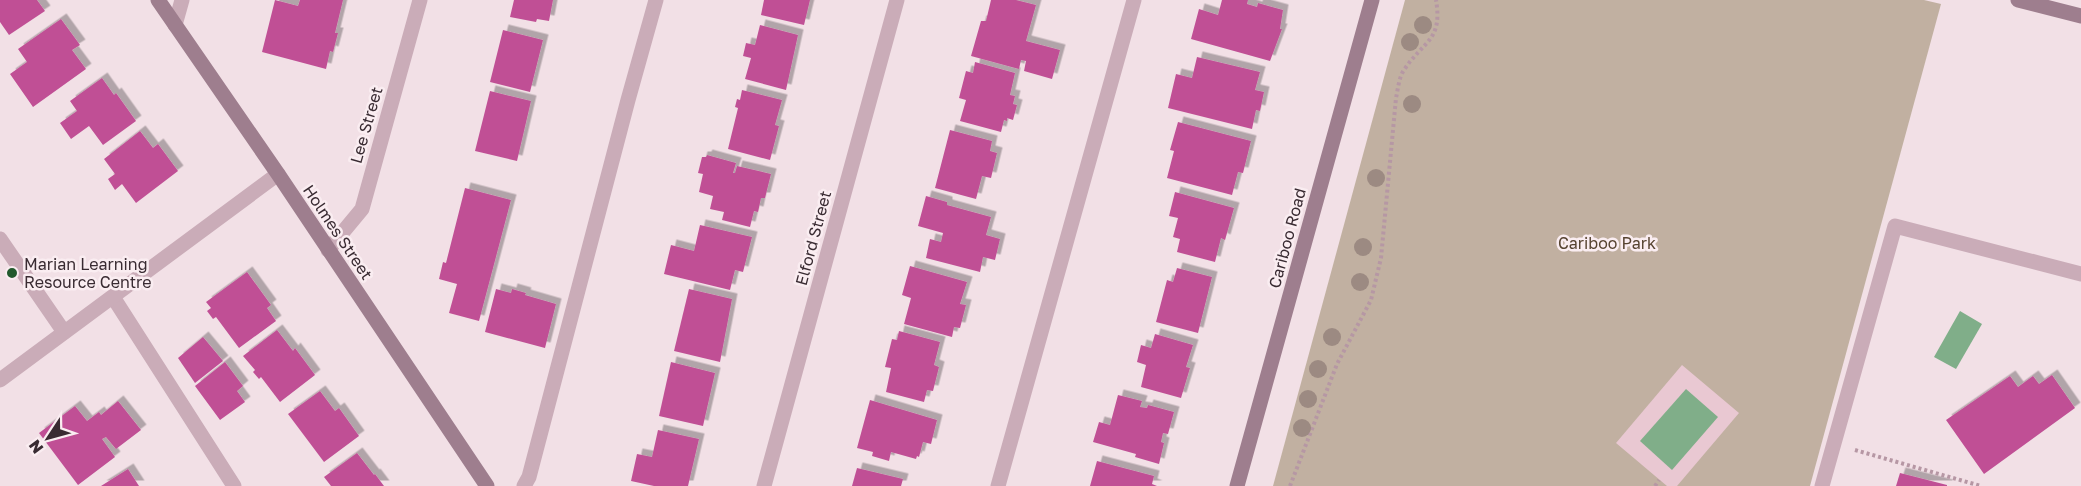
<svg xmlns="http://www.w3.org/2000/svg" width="2081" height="486" font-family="'Golos Text',sans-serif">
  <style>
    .green { fill: #c1b0a1 }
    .plaza { fill: #e9c8d2 }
    .water { fill: #80ae89 }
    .building { fill: #c05095; filter: url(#shadow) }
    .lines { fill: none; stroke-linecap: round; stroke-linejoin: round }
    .path { stroke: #b697a4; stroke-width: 4; stroke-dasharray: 3 3; stroke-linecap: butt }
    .lane { stroke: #caacb8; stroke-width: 15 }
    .street { stroke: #caacb8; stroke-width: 15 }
    .secondary { stroke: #9e7e8e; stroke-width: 15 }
    .tree { fill: #9c8a82 }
    .poi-dot { fill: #22592d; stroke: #faedf1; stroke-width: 2 }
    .labels { text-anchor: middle; stroke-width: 5; stroke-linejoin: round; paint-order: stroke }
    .street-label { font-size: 16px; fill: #392b32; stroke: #faedf1 }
    .park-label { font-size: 16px; fill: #564330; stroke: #faedf1 }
    .poi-label { font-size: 16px; fill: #392b32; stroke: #faedf1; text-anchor: start }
  </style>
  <defs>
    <filter id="shadow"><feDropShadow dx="5.5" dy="-5.5" stdDeviation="0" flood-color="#0004"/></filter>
  </defs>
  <rect width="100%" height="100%" fill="#f2e0e6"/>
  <polygon class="green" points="1405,0 1924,0 1941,4 1810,486 1273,486"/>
  <polygon class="plaza" points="1682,365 1739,413 1677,486 1667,486 1616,443"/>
  <g class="water">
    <polygon points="1960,311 1982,324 1956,369 1934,357"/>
    <polygon points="1686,389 1718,417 1672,470 1640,441"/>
  </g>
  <g class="building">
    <polygon points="0,0 37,0 45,11 9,35 0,22"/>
    <polygon points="275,0 298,6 300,0 343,0 335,33 338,33 333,52 330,51 326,69 262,52"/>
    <polygon points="514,0 553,0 549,21 537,19 536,22 510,17"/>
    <polygon points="764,0 810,0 804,25 761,15"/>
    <polygon points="991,0 1016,0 1036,5 1026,41 1060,50 1052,79 1024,71 1026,61 1021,60 1019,69 971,56 981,21 986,21"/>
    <polygon points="1222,0 1248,0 1247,4 1257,7 1258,3 1283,10 1280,29 1282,29 1270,61 1191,39 1199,9 1218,15"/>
    <polygon points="61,19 80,45 72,50 86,69 33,107 10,74 27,62 18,49"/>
    <polygon points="760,25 798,35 786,90 745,79 751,58 743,56 746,43 755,45"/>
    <polygon points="503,30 543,40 530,92 490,82"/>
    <polygon points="1197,57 1260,72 1255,90 1264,92 1260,111 1256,110 1252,129 1168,108 1176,74 1192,78"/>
    <polygon points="975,62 1015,73 1010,95 1015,96 1013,104 1017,105 1013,120 1007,118 1007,121 1004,120 1001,132 960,121 966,100 959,98 966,71 973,73"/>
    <polygon points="102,78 114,95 116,93 136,121 103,145 89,126 71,139 60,123 77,111 70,101"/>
    <polygon points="742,90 782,100 775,125 779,126 770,160 728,149 738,108 735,107 737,99 740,100"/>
    <polygon points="490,91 531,101 517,161 475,151"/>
    <polygon points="1178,122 1251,141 1243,173 1238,172 1232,195 1167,178 1174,151 1170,150"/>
    <polygon points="950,130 992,141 990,151 997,153 991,178 982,176 976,199 935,188"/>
    <polygon points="140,131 153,148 158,144 178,171 136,203 122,184 115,190 108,179 115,174 104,159"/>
    <polygon points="707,155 736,163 733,173 735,173 737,166 771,174 765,198 761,198 758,212 754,211 750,227 722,220 724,212 710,209 713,196 699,192 703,174 698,173 702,157 706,157"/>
    <polygon points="465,188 511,200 479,321 449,313 457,284 439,279 443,262 446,263"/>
    <polygon points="1175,192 1234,208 1225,240 1221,238 1215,262 1177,252 1180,239 1173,237 1178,218 1169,216"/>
    <polygon points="926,196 947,202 947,205 991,217 986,235 1000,239 995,260 983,257 980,272 926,258 930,239 941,242 943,233 918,226"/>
    <polygon points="700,225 752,237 743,272 735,270 730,290 664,274 671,245 694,251"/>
    <polygon points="910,266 967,282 960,304 966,305 960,328 954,327 952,337 904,324 911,298 902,295"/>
    <polygon points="1177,268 1212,277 1198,333 1156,322 1167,280 1173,282"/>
    <polygon points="247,272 271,305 267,308 276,321 239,348 216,317 213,319 207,311 211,308 206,302"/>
    <polygon points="496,289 511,293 512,289 526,293 525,295 556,304 545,348 485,332"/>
    <polygon points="689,289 732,299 720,362 674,351"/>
    <polygon points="277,330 293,351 295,348 315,375 280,402 261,377 259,379 253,372 255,370 243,356"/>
    <polygon points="899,331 940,342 934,365 939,367 933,391 927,390 924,402 886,392 891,368 885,367 892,339 897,340"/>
    <polygon points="1155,334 1193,345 1186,367 1190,368 1181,398 1141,387 1146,365 1137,362 1141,345 1151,348"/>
    <polygon points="203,337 223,361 195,383 178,358"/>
    <polygon points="225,362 243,386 237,391 245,402 220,420 195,386"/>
    <polygon points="671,362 715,373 703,426 659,416"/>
    <polygon points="2052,375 2075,408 1984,474 1946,420 2010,376 2018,387 2033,376 2039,384"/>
    <polygon points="320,391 335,411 339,408 359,436 324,462 288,414"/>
    <polygon points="1118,395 1142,401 1140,407 1147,408 1148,405 1174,412 1168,434 1163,433 1161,442 1164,443 1159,464 1135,457 1136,454 1093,442 1099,422 1110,425"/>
    <polygon points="870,400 937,420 931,444 923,442 919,457 917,456 916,459 891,452 889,461 872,456 873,452 857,448"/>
    <polygon points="118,401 141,430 116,449 106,437 102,439 115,457 78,485 39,433 75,406 87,421 99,412 101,415"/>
    <polygon points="658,430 699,439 688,486 654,486 631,481 637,454 652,457"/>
    <polygon points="357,453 374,475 375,474 384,486 331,486 324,477"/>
    <polygon points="1097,461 1154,476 1152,484 1157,486 1090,486"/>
    <polygon points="857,468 903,479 901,486 852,486"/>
    <polygon points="128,469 139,486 101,486"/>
    <polygon points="1900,473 1947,485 1947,486 1896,486"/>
  </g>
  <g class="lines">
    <g class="path">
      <polyline points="1855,450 1981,486"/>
      <path d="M1290,486L1337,364L1371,300L1381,258L1396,98C1398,89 1399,77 1404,70C1423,41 1443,41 1436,0"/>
      <polyline points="1655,486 1659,480"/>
    </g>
    <g class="lane">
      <polyline points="175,25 182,0"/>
      <polyline points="0,239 64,332"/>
      <polyline points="113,297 234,486"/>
      <polyline points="524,486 529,477 628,100 656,0"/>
      <polyline points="998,486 1134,0"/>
      <polyline points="1822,486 1895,226 2081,274"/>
    </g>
    <g class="street">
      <polyline points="328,250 362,209 420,0"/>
      <polyline points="0,380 278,174"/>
      <polyline points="764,486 897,0"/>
    </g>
    <g class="secondary">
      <polyline points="158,0 278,174 487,486"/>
      <polyline points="2018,0 2081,16"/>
      <polyline points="1237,486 1372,0"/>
    </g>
  </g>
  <g class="tree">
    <circle cx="1423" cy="25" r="9"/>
    <circle cx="1410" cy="42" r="9"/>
    <circle cx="1412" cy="104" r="9"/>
    <circle cx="1376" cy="178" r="9"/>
    <circle cx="1363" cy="247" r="9"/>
    <circle cx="1360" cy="282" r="9"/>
    <circle cx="1332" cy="337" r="9"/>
    <circle cx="1318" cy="369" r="9"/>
    <circle cx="1308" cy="399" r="9"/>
    <circle cx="1302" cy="428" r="9"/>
  </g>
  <circle class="poi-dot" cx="12" cy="273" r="6"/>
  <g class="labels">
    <g class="street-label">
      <text transform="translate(366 125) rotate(-74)" y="6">Lee Street</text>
      <text transform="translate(338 232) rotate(56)" y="6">Holmes Street</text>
      <text transform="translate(813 238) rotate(-75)" y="6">Elford Street</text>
      <text transform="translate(1287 238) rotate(-75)" y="6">Cariboo Road</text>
    </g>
    <g class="park-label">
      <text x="1607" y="249">Cariboo Park</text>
    </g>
    <g class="poi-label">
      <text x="24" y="270">Marian Learning<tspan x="24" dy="18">Resource Centre</tspan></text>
    </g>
  </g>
  <g transform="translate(48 438) rotate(234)" stroke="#faedf1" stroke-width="4.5" paint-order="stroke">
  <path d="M0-4.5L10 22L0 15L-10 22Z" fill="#392b32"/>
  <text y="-9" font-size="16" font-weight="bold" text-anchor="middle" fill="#392b32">N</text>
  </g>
</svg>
